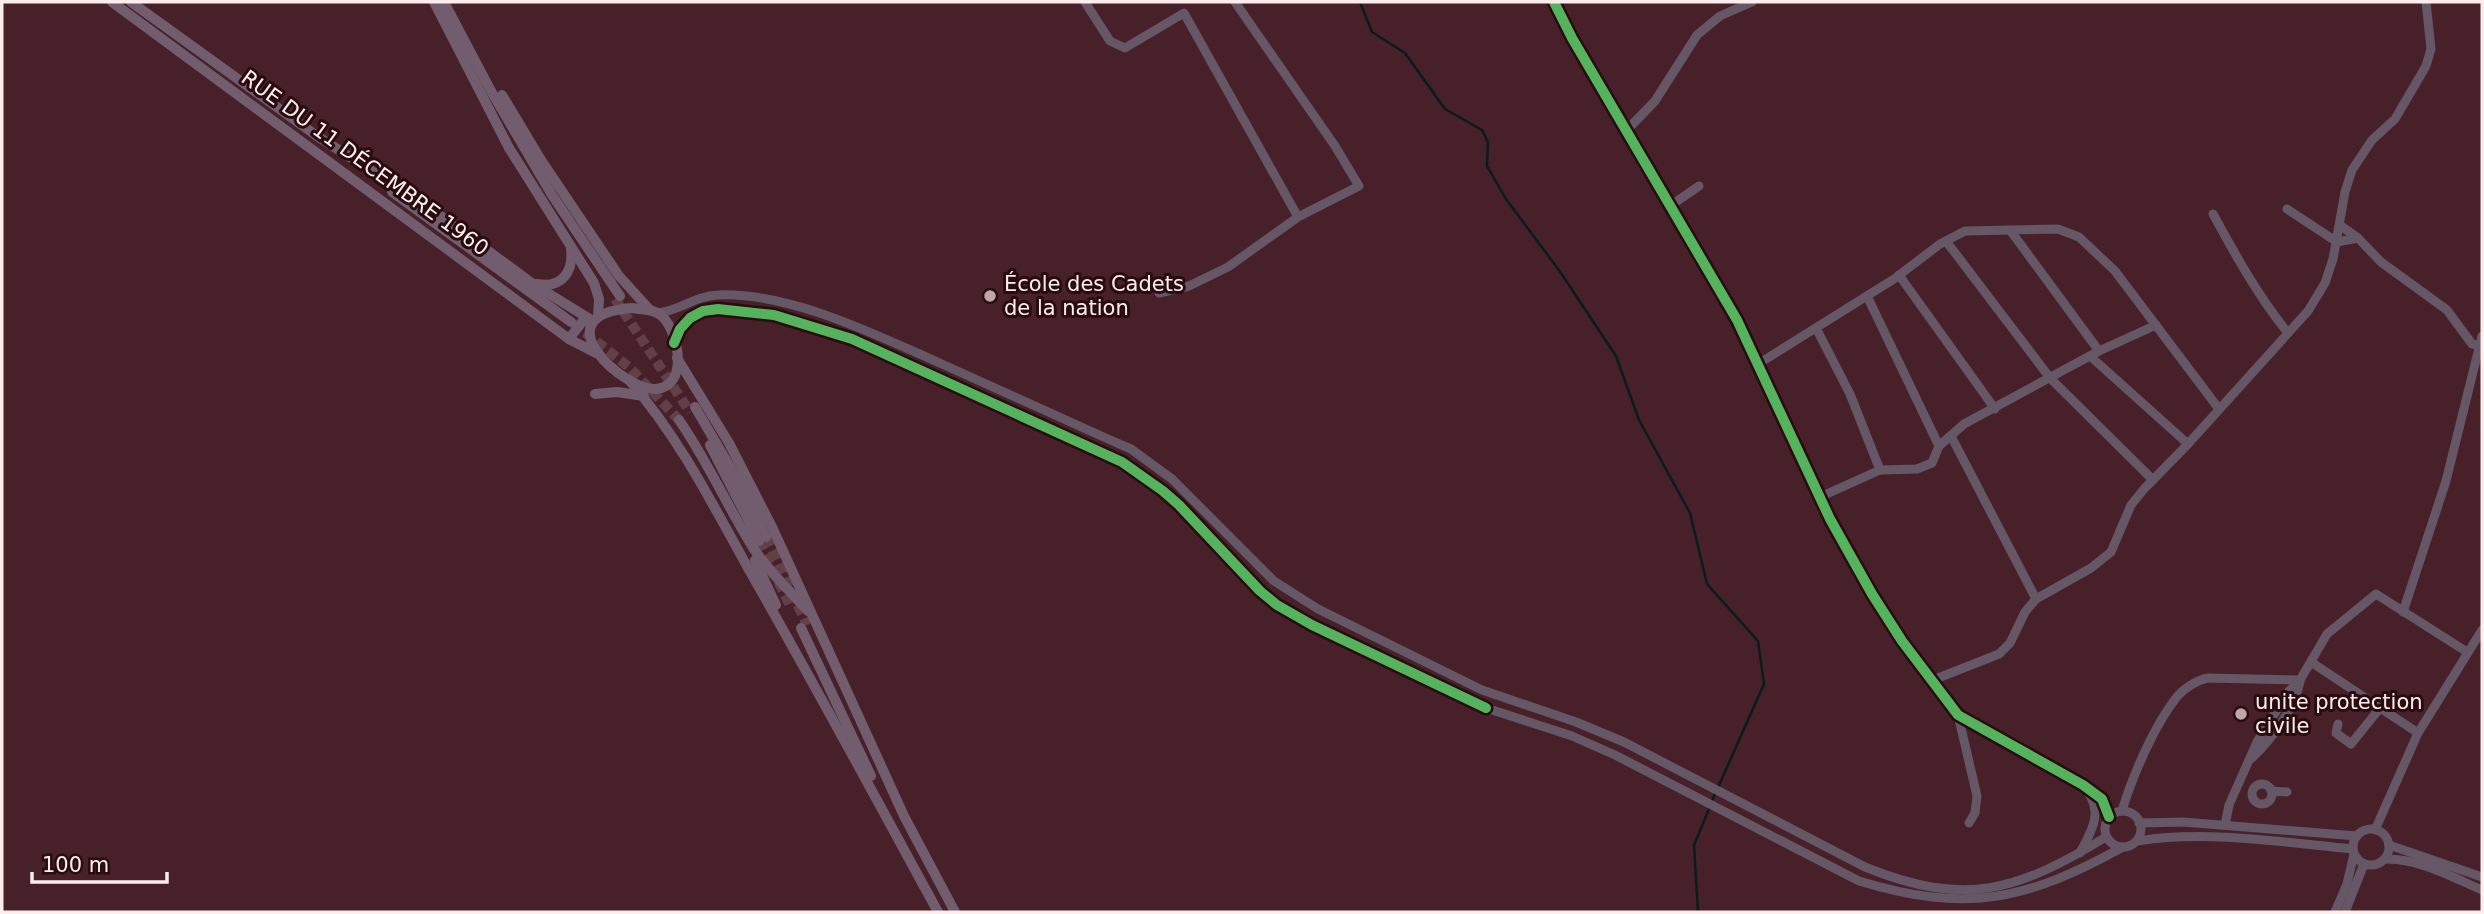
<svg xmlns="http://www.w3.org/2000/svg" width="2484" height="914" font-family="'DejaVu Sans',sans-serif">
  <style>
    .lines { fill: none; stroke-linecap: round; stroke-linejoin: round }
    .stream { stroke: #091c1d; stroke-width: 2.5 }
    .major-tunnel { stroke: #633f47; stroke-width: 10; stroke-dasharray: 10 5; stroke-linecap: butt }
    .minor { stroke: #655765; stroke-width: 9 }
    .major { stroke: #715d6e; stroke-width: 10 }
    .cycleway-casing { stroke: #290c10; stroke-width: 15 }
    .cycleway { stroke: #56b35d; stroke-width: 10 }
    .poi-dot { fill: #bfa5a9; stroke: #290c10; stroke-width: 2.5 }
    .labels { text-anchor: middle; stroke-width: 6; stroke-linejoin: round; paint-order: stroke }
    .street-label { font-size: 21px; fill: #ffedee; stroke: #290c10 }
    .poi-label { font-size: 21px; fill: #ffedee; stroke: #290c10; text-anchor: start }
  </style>
  <rect width="100%" height="100%" fill="#472029"/>
  <g class="lines">
    <g class="stream">
      <polyline points="1360,2 1372,32 1405,53 1445,109 1482,130 1488,142 1487,166 1506,199 1561,273 1616,356 1639,420 1690,513 1707,584 1758,641 1764,684 1712,801"/>
      <polyline points="1698,912 1694,845 1710,807"/>
    </g>
    <g class="major-tunnel">
      <polyline points="615,299 690,412"/>
      <polyline points="573,323 629,367 679,420"/>
      <polyline points="766,537 807,625"/>
      <polyline points="759,541 791,608"/>
    </g>
    <g class="minor">
      <polyline points="1085,2 1110,41 1125,48 1184,13 1298,217"/>
      <polyline points="1554,2 1572,38 1737,320 1830,519 1872,594 1902,641 1958,715 2083,785 2102,799 2109,817"/>
      <polyline points="1626,131 1655,101 1697,35 1720,16 1752,2"/>
      <polyline points="1670,206 1699,186"/>
      <polyline points="2287,209 2337,242 2358,238"/>
      <path d="M2213,214C2236,256 2258,296 2288,333"/>
      <polyline points="2341,226 2358,238 2381,262 2447,310 2472,344 2479,345"/>
      <polyline points="2010,230 2099,351"/>
      <polyline points="1946,241 2050,378 2153,480"/>
      <polyline points="1899,275 1995,409"/>
      <polyline points="1159,293 1189,286 1228,267 1298,217 1359,186 1335,146 1235,2"/>
      <polyline points="1867,296 1939,446"/>
      <path d="M657,313C678,312 694,296 718,295C791,292 876,335 942,364C997,389 1053,414 1108,439L1131,449L1172,479L1274,581L1318,609L1482,690L1576,722L1624,742L1865,867C1966,908 2017,891 2106,837"/>
      <polyline points="1816,328 1850,394 1880,470"/>
      <path d="M674,342C680,326 691,314 708,310C771,297 892,357 950,384C1001,407 1051,430 1102,452L1122,462L1163,491L1260,591L1293,615L1486,708L1572,736L1615,755L1859,881C1967,914 2027,900 2123,847"/>
      <polyline points="2090,356 2188,444"/>
      <polyline points="1758,364 1894,279 1940,244 1965,231 2058,229 2079,237 2115,271 2219,409"/>
      <polyline points="1951,436 2036,599"/>
      <polyline points="1820,497 1880,470 1917,469 1932,463 1939,446 1964,424 2099,351 2156,325"/>
      <polyline points="2403,612 2446,481 2482,336"/>
      <polyline points="2311,662 2418,733"/>
      <polyline points="1933,680 1999,654 2010,643 2025,612 2036,599 2091,568 2111,552 2131,505 2144,489 2188,444 2308,311 2325,283 2333,259 2345,192 2352,170 2372,140 2395,119 2426,66 2431,49 2426,2"/>
      <polyline points="1958,715 1977,796 1975,813 1969,823"/>
      <polyline points="2338,724 2336,733 2351,744 2380,708"/>
      <path d="M2252,758C2272,739 2294,709 2300,682"/>
      <circle cx="2262" cy="794" r="10"/>
      <polyline points="2271,791 2287,792"/>
      <path d="M2122,811C2132,777 2154,726 2176,698C2183,689 2197,680 2208,678L2300,680"/>
      <circle cx="2123" cy="829" r="18"/>
      <polyline points="2139,823 2183,822 2357,836"/>
      <polyline points="2225,825 2229,805 2257,742 2289,691 2300,680 2327,634 2376,594 2467,652"/>
      <circle cx="2371" cy="847" r="18"/>
      <polyline points="2375,830 2418,733 2482,630"/>
      <path d="M2137,841C2208,830 2281,842 2353,849"/>
      <polyline points="2389,845 2482,877"/>
      <path d="M2080,853C2091,831 2103,815 2088,792"/>
      <path d="M2385,859C2418,858 2452,877 2482,890"/>
      <polyline points="2335,912 2347,884 2354,854"/>
      <polyline points="2345,912 2364,864"/>
    </g>
    <g class="major">
      <polyline points="112,2 569,339 596,353"/>
      <polyline points="131,2 317,136 434,211 533,284 593,321"/>
      <polyline points="434,2 509,148 594,283 599,299 598,316"/>
      <polyline points="444,2 491,91 552,195 620,296"/>
      <polyline points="502,95 541,160 619,276 650,310"/>
      <polyline points="392,192 571,322"/>
      <path d="M537,284C562,289 574,271 571,248"/>
      <path d="M632,308C643,310 655,309 663,317C679,334 689,386 656,389C626,392 538,315 632,308Z"/>
      <polyline points="569,339 586,317"/>
      <polyline points="677,358 729,443 773,529 904,816 955,912"/>
      <path d="M629,380C678,436 712,503 748,568C813,681 875,797 938,912"/>
      <polyline points="595,394 617,392 644,396"/>
      <polyline points="695,407 740,484 766,537"/>
      <path d="M679,420C707,460 726,504 752,546C767,570 789,590 808,611"/>
      <polyline points="710,445 759,541"/>
      <polyline points="755,560 776,605"/>
      <polyline points="801,628 871,776"/>
    </g>
    <g class="cycleway-casing">
      <g id="cycleway">
        <polyline points="1554,2 1572,38 1737,320 1830,519 1872,594 1902,641 1958,715 2083,785 2102,799 2109,817"/>
        <polyline points="674,343 680,329 690,318 703,311 718,309 774,315 852,339 1122,462 1163,491 1179,505 1260,591 1277,605 1312,625 1486,708"/>
      </g>
    </g>
    <use href="#cycleway" class="cycleway"/>
  </g>
  <g class="poi-dot">
    <circle cx="990" cy="296" r="7"/>
    <circle cx="2241" cy="714" r="7"/>
  </g>
  <g class="labels">
    <g class="street-label">
      <text transform="translate(365 163) rotate(36)" y="7">RUE DU 11 DÉCEMBRE 1960</text>
    </g>
    <g class="poi-label">
      <text x="1004" y="291">École des Cadets<tspan x="1004" dy="24">de la nation</tspan></text>
      <text x="2255" y="709">unite protection<tspan x="2255" dy="24">civile</tspan></text>
    </g>
  </g>
  <rect width="2484" height="914" fill="none" stroke="#ffedee" stroke-width="7"/>
  <path d="M32 872v10h135v-10" fill="none" stroke="#ffedee" stroke-width="3.5"/>
  <text x="42" y="872" font-size="21" fill="#ffedee" stroke="#290c10" stroke-width="5" paint-order="stroke">100 m</text>
</svg>
